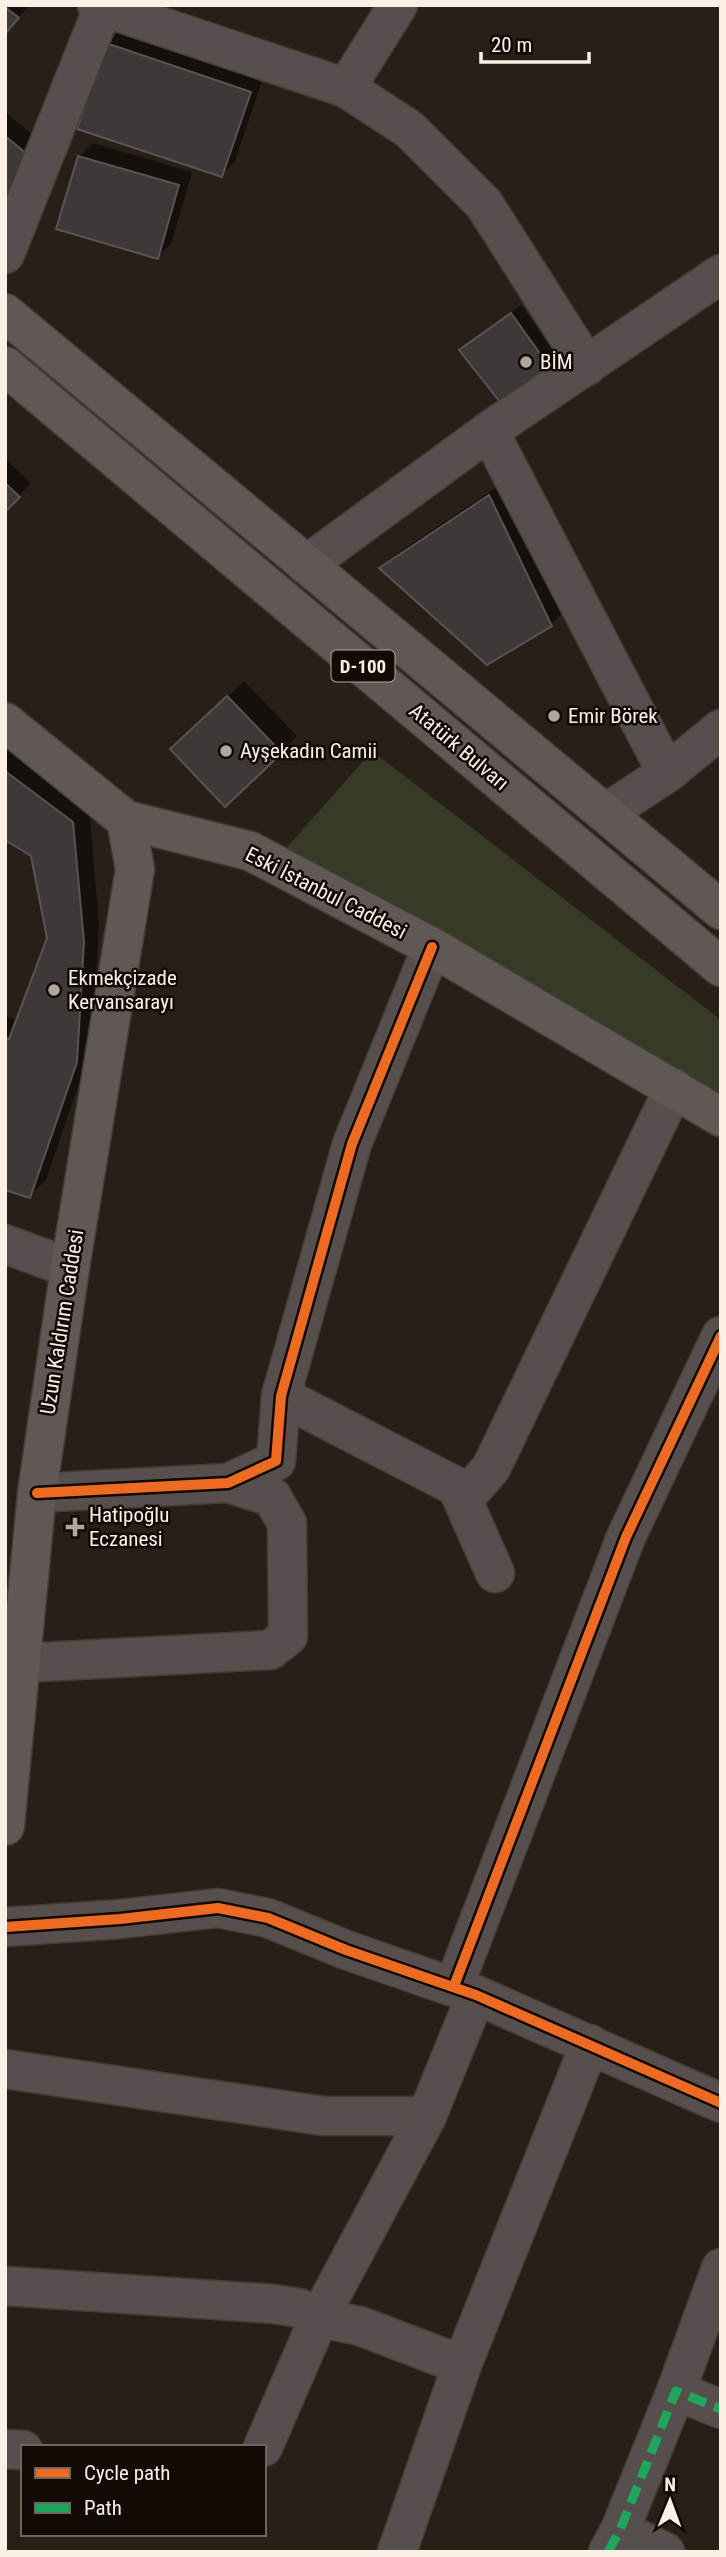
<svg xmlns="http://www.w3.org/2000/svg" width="726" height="2557" font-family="'Roboto Condensed',sans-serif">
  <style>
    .green { fill: #363a27 }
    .shadow { fill: #0007 }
    .building { fill: #3e3839; stroke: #585354; stroke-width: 2 }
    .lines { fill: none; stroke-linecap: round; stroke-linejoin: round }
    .minor-casing { stroke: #443c36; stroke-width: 41 }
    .major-casing { stroke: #443c36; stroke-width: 41 }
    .minor { stroke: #564f4d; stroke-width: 38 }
    .major { stroke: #605854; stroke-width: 38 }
    .quiet { stroke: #20a55d; stroke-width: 9; stroke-dasharray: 18 9; stroke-linecap: butt }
    .cycleway-casing { stroke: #120a05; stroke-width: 15 }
    .cycleway { stroke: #ed6a23; stroke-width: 10 }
    .poi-dot { fill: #b2a69e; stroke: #120a05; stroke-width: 2.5 }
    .labels { text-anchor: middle; stroke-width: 5; stroke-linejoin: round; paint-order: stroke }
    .shield { fill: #120a05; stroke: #b6aaa2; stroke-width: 2 }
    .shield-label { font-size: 19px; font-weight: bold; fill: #fcefe6 }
    .poi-label { font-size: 21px; fill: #fcefe6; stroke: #120a05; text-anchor: start }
    .street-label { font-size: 21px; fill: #fcefe6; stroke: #120a05 }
  </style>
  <rect width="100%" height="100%" fill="#281f17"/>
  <polygon class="green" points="372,751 721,1020 721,1109 282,853"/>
  <g class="shadow">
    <polygon points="5,5 29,5 5,35"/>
    <polygon points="120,31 263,78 235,161 222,175 107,44"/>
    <polygon points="5,112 50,149 5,203"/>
    <polygon points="93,143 192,172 171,244 157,257 58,228 80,156"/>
    <polygon points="521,305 559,359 550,368 461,350"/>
    <polygon points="5,458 31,483 5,510"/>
    <polygon points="503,483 564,611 551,625 382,567 395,555"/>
    <polygon points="244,681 297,736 281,752 189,733"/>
    <polygon points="5,743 89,806 99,925 92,1045 46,1180 29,1196 5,1188 5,1016 18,1021 49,938 33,855 5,838"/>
  </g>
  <g class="building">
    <polygon points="5,7 19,18 5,34"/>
    <polygon points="106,43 251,92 222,177 77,129"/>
    <polygon points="5,136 38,163 5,202"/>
    <polygon points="78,156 179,185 158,259 56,229"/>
    <polygon points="511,313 551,369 500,402 459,350"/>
    <polygon points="5,483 20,497 5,512"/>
    <polygon points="489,495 552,626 487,665 379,568"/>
    <polygon points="227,696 282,753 225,807 170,749"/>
    <polygon points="5,771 73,822 84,942 77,1062 30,1198 5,1190 5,1038 9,1039 47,938 31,856 5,840"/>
  </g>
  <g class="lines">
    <g class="minor-casing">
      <g id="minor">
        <polyline points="97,5 346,88 398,5"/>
        <polyline points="346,88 409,129 484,204 587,366"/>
        <polyline points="5,254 104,5"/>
        <polyline points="489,431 667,773"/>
        <polyline points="306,565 489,431 721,274"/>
        <polyline points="606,813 667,773 721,729"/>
        <polyline points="5,1244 70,1268"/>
        <polyline points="281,1396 457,1487 495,1573"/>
        <polyline points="37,1493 228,1483 276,1461 281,1396 352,1144 432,947"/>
        <polyline points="463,1500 491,1468 674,1088"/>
        <polyline points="21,1663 270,1650 288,1636 287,1523 272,1497 228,1483"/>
        <polyline points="5,1927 120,1919 218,1908 268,1918 346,1950 476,1995 721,2103"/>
        <polyline points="454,1986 626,1537 721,1336"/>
        <polyline points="5,2069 323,2116 427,2116 476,1995"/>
        <polyline points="5,2286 274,2304 299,2308 319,2318 360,2326 462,2365"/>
        <polyline points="676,2391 721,2268"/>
        <polyline points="263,2447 319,2318 427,2116"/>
        <polyline points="5,2449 23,2450"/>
        <polyline points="620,2530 665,2552"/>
        <polyline points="397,2552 462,2365 590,2044"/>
        <polyline points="608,2552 620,2530 676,2391 721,2409"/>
      </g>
    </g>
    <g class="major-casing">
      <g id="major">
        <polyline points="5,313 721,910"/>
        <polyline points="5,366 721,967"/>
        <polyline points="5,722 126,820 250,851 432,947 721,1117"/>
        <polyline points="5,1826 37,1493 70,1268 135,869 126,820"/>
      </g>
    </g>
    <use href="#minor" class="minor"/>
    <use href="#major" class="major"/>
    <polyline class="quiet" points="608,2552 620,2530 676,2391 721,2409"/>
    <g class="cycleway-casing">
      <g id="cycleway">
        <polyline points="37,1493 228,1483 276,1461 281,1396 352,1144 432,947"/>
        <polyline points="5,1927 120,1919 218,1908 268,1918 346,1950 476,1995 721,2103"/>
        <polyline points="454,1986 626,1537 721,1336"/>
      </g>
    </g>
    <use href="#cycleway" class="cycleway"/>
  </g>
  <g class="poi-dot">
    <circle cx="526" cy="362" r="7"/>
    <circle cx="554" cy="716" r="7"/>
    <circle cx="226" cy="751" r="7"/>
    <circle cx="54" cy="990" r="7"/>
    <path d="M71.5 1516.5h7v7h7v7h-7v7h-7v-7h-7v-7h7z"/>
  </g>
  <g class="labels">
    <rect class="shield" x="331.5" y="650.5" width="63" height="31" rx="5"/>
    <g class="shield-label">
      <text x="363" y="673">D-100</text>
    </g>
    <g class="poi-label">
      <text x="540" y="369">BİM</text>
      <text x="568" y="723">Emir Börek</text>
      <text x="240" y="758">Ayşekadın Camii</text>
      <text x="68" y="985">Ekmekçizade<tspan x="68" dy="24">Kervansarayı</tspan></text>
      <text x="89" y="1522">Hatipoğlu<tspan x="89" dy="24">Eczanesi</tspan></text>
    </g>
    <g class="street-label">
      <text transform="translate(459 747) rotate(40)" y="7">Atatürk Bulvarı</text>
      <text transform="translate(326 893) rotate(27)" y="7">Eski İstanbul Caddesi</text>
      <text transform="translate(62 1322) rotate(-81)" y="7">Uzun Kaldırım Caddesi</text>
    </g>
  </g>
  <rect width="726" height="2557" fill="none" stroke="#fcefe6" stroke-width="14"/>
  <rect x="21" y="2445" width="245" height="91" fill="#120a05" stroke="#70665f" stroke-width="2"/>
  <rect x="35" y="2468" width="35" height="10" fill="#ed6a23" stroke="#70665f" stroke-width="2"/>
  <text x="84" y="2480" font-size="21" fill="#fcefe6">Cycle path</text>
  <rect x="35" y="2503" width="35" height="10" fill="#20a55d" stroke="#70665f" stroke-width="2"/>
  <text x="84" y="2515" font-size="21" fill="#fcefe6">Path</text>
  <g transform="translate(670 2501) rotate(1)" stroke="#120a05" stroke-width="5" paint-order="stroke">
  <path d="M0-5L12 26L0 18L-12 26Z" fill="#fcefe6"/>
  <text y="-10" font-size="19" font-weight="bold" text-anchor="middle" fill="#fcefe6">N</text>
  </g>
  <path d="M481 52v10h108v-10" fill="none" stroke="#fcefe6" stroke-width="3.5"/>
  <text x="491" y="52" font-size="21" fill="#fcefe6" stroke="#120a05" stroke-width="5" paint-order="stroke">20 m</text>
</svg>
